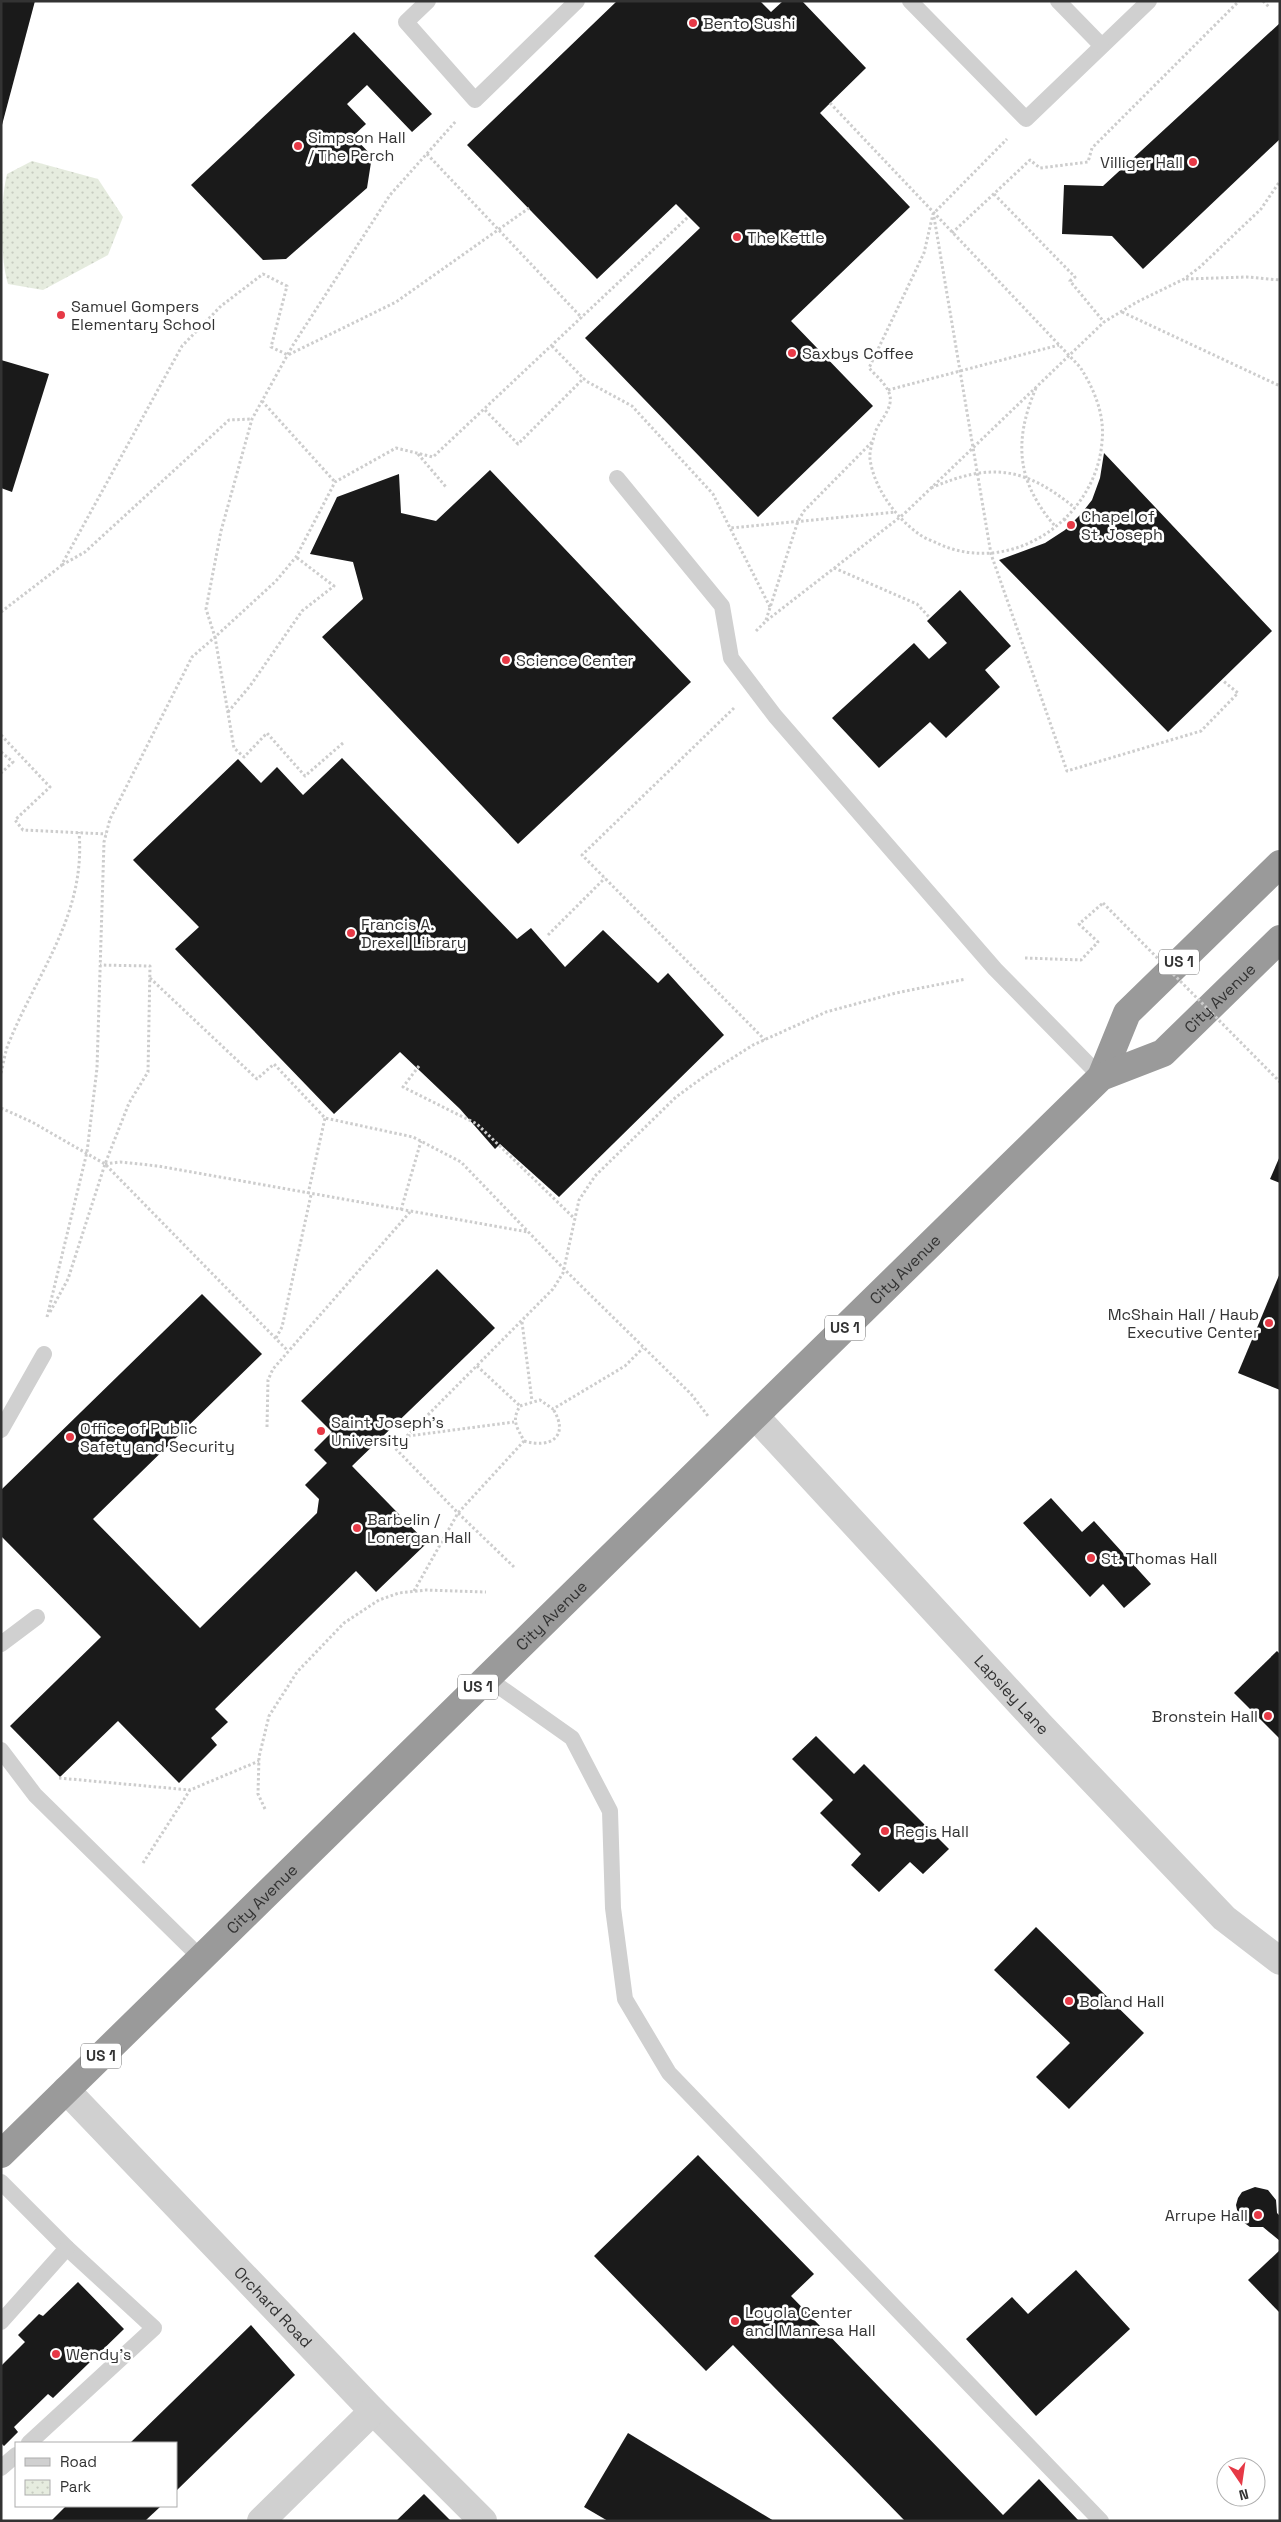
<svg xmlns="http://www.w3.org/2000/svg" width="1281" height="2522" font-family="'Space Grotesk',sans-serif">
  <style>
    .park { fill: url(#park-dots) }
    .building { fill: #1a1a1a }
    .lines { fill: none; stroke-linecap: round; stroke-linejoin: round }
    .path { stroke: #cdcdcd; stroke-width: 3; stroke-dasharray: 2.5 2.5; stroke-linecap: butt }
    .lane { stroke: #d0d0d0; stroke-width: 16 }
    .street { stroke: #d0d0d0; stroke-width: 28 }
    .highway { stroke: #9a9a9a; stroke-width: 28 }
    .path-bridge { stroke: #cdcdcd; stroke-width: 3; stroke-dasharray: 2.5 2.5; stroke-linecap: butt }
    .poi-dot { fill: #e63946; stroke: #fff; stroke-width: 2 }
    .labels { text-anchor: middle; stroke-width: 5; stroke-linejoin: round; paint-order: stroke }
    .shield { fill: #fff; stroke: #707070; stroke-width: 1 }
    .shield-label { font-size: 15px; font-weight: bold; fill: #333 }
    .poi-label { font-size: 16px; fill: #333; stroke: #fff; text-anchor: start }
    .street-label { font-size: 16px; fill: #333; stroke: #fff }
  </style>
  <defs>
    <pattern id="park-dots" width="8" height="8" patternUnits="userSpaceOnUse" patternTransform="scale(1.25)"><rect width="8" height="8" fill="#e6ecdf"/><path d="M2 2h.1M6 6h.1" fill="none" stroke="#c6cbc0" stroke-width="1.8" stroke-linecap="round"/></pattern>
  </defs>
  <rect width="100%" height="100%" fill="#fff"/>
  <path class="park" d="M32,161L98,179L123,217L108,255L43,290L8,284C0,258 0,203 7,174Z"/>
  <g class="building">
    <polygon points="1,1 35,1 2,125 1,125"/>
    <polygon points="617,1 760,1 771,12 783,1 802,1 866,68 820,113 910,207 791,321 873,406 758,517 585,338 700,228 676,204 597,279 467,145"/>
    <polygon points="1280,23 1280,139 1143,269 1112,236 1062,234 1064,185 1103,186"/>
    <polygon points="354,32 432,114 412,132 367,85 347,104 366,124 353,136 372,156 367,188 286,259 263,260 191,185"/>
    <polygon points="1,360 49,374 12,492 1,488"/>
    <polygon points="1104,453 1272,631 1168,732 999,560 1045,543 1065,530 1081,514 1092,500 1100,478"/>
    <polygon points="490,470 691,682 518,844 322,637 363,599 353,562 310,554 337,497 399,474 401,513 436,521"/>
    <polygon points="960,590 1011,646 985,670 1000,687 946,738 930,722 879,768 832,718 914,643 929,659 947,643 927,621"/>
    <polygon points="342,758 517,939 531,928 565,967 603,930 658,983 668,973 724,1035 559,1197 500,1144 495,1149 460,1109 400,1052 334,1114 175,949 199,927 133,860 238,759 261,783 277,767 303,795"/>
    <polygon points="1280,1156 1280,1183 1270,1179"/>
    <polygon points="437,1269 495,1328 352,1466 427,1543 376,1592 356,1571 215,1709 228,1722 211,1738 217,1745 179,1783 118,1721 60,1777 10,1726 101,1637 1,1536 1,1490 202,1294 262,1354 93,1519 200,1628 317,1513 319,1499 305,1485 327,1463 314,1450 332,1432 301,1401"/>
    <polygon points="1280,1273 1280,1390 1238,1373"/>
    <polygon points="1051,1498 1082,1532 1094,1521 1151,1584 1124,1608 1103,1584 1090,1597 1023,1523"/>
    <polygon points="1277,1651 1280,1654 1280,1739 1234,1693"/>
    <polygon points="816,1736 854,1774 864,1764 949,1849 923,1874 910,1862 879,1892 851,1865 861,1854 820,1813 833,1800 792,1759"/>
    <polygon points="1036,1927 1144,2033 1069,2109 1036,2077 1070,2043 994,1970"/>
    <polygon points="698,2155 814,2274 791,2296 1003,2515 1039,2479 1079,2521 905,2521 733,2345 706,2371 594,2256"/>
    <polygon points="1255,2187 1268,2190 1276,2200 1277,2213 1280,2216 1280,2241 1263,2227 1250,2227 1239,2219 1236,2205 1238,2198 1242,2192"/>
    <polygon points="1280,2250 1280,2313 1248,2280"/>
    <polygon points="1076,2270 1130,2329 1036,2416 966,2339 1012,2297 1028,2314"/>
    <polygon points="78,2282 124,2329 53,2398 48,2394 14,2427 18,2432 4,2446 1,2443 1,2366 25,2342 18,2335 39,2314 43,2316"/>
    <polygon points="251,2325 295,2375 176,2491 176,2443 130,2443"/>
    <polygon points="628,2433 774,2521 608,2521 584,2507"/>
    <polygon points="424,2494 451,2521 396,2521"/>
    <polygon points="66,2506 161,2506 145,2521 51,2521"/>
  </g>
  <g class="lines">
    <g class="path">
      <polyline points="1263,1 1270,8"/>
      <path d="M830,103L1080,367C1094,389 1105,414 1102,442C1096,518 1012,577 939,544C933,541 925,539 919,534C896,518 874,488 870,459C869,451 873,441 875,433C878,423 888,414 890,403C893,389 877,377 869,368L924,253L933,214L1007,139"/>
      <polyline points="427,154 582,318"/>
      <polyline points="994,194 1075,277 1070,281 1104,322"/>
      <polyline points="934,217 991,554 1067,771 1201,731 1238,693 1222,680"/>
      <polyline points="952,233 1030,160 1040,168 1088,162 1092,148 1239,1"/>
      <polyline points="1186,279 1247,277 1280,280"/>
      <polyline points="1122,312 1280,386"/>
      <polyline points="552,346 586,381 632,406 713,494 730,528"/>
      <path d="M1036,388C1013,442 1017,482 1055,526"/>
      <polyline points="888,390 1059,345"/>
      <polyline points="262,401 335,482"/>
      <polyline points="485,410 518,444 584,378"/>
      <polyline points="418,454 446,487"/>
      <path d="M931,488C991,462 1025,467 1075,508"/>
      <polyline points="1064,519 1070,525"/>
      <polyline points="62,565 85,552 229,420 252,419"/>
      <polyline points="834,568 917,604 930,618"/>
      <polyline points="770,607 730,528 896,512"/>
      <polyline points="1,612 61,566 182,346 221,306 263,274 287,286 271,347 288,355 396,302 529,208"/>
      <polyline points="766,620 798,521 804,511 873,441"/>
      <polyline points="756,631 766,621 904,514 1104,322 1137,302 1184,279 1200,267 1261,209 1280,181"/>
      <polyline points="734,708 582,855 765,1040"/>
      <polyline points="228,712 250,686 302,611 334,586 296,557"/>
      <polyline points="1,735 50,787 15,820 23,830 106,834"/>
      <polyline points="343,743 305,776 267,733 244,757 234,748 215,637 276,581 296,557 335,482 396,448 433,457 688,217"/>
      <polyline points="1,752 13,762 1,773"/>
      <polyline points="548,935 605,878"/>
      <polyline points="1025,958 1081,960 1098,942 1079,924 1103,903"/>
      <polyline points="150,978 257,1079 274,1064 325,1118 413,1137 461,1162 564,1269 691,1394 708,1416"/>
      <polyline points="419,1066 403,1087 477,1124 574,1218"/>
      <path d="M1,1073C4,1062 5,1050 10,1040C39,970 86,913 79,832"/>
      <polyline points="1,1108 32,1122 105,1164 288,1351"/>
      <polyline points="105,1164 120,1162 158,1166 528,1232"/>
      <polyline points="308,1194 325,1118"/>
      <polyline points="401,1210 421,1141"/>
      <polyline points="50,1312 68,1279 105,1164 129,1103 148,1072 150,966 100,965"/>
      <polyline points="47,1317 87,1152 97,1068 104,842 110,819 192,657 215,637 206,609 221,531 252,419 293,345 390,195 456,121"/>
      <polyline points="522,1322 532,1401"/>
      <polyline points="276,1338 282,1327 311,1195"/>
      <polyline points="477,1366 520,1406"/>
      <polyline points="267,1427 268,1380 273,1369 410,1212"/>
      <polyline points="408,1436 514,1422"/>
      <path d="M524,1441C551,1449 570,1436 553,1409"/>
      <polyline points="514,1567 458,1513 395,1448 553,1289 563,1273 579,1200 595,1176 676,1097 709,1073 753,1045 826,1012 896,993 966,979"/>
      <path d="M414,1591L458,1513L524,1441C517,1427 511,1421 520,1406L540,1400L553,1409L625,1366L643,1348"/>
      <polyline points="59,1778 190,1790"/>
      <polyline points="265,1809 258,1794 259,1757 269,1716 297,1672 344,1623 379,1600 399,1593 426,1590 486,1592"/>
      <polyline points="143,1863 190,1790 259,1761"/>
    </g>
    <g class="lane">
      <polyline points="428,1 406,22 475,100 577,1"/>
      <polyline points="910,1 1026,119 1149,1"/>
      <polyline points="1058,1 1101,45"/>
      <polyline points="617,478 722,606 731,658 775,716 995,969 1101,1077"/>
      <polyline points="1,1430 44,1354"/>
      <polyline points="1,1644 37,1617"/>
      <polyline points="487,1678 572,1738 610,1811 613,1908 625,1999 669,2073 1101,2521"/>
      <polyline points="1,1750 35,1795 201,1958"/>
      <polyline points="1,2182 67,2248 154,2328 29,2443"/>
      <polyline points="1,2322 67,2248"/>
      <polyline points="1,2468 16,2455"/>
    </g>
    <g class="street">
      <path id="s1" d="M755,1416L1041,1726L1224,1918L1280,1961"/>
      <path id="s2" d="M66,2090L373,2411L483,2521"/>
      <polyline points="261,2521 373,2411"/>
    </g>
    <g class="highway">
      <polyline points="1101,1077 1127,1013 1280,864"/>
      <path id="s3" d="M1,2154L1101,1077L1163,1053L1280,939"/>
    </g>
    <polyline class="path-bridge" points="1103,903 1280,1082"/>
  </g>
  <g class="poi-dot">
    <circle cx="693" cy="23" r="5"/>
    <circle cx="298" cy="146" r="5"/>
    <circle cx="1193" cy="162" r="5"/>
    <circle cx="737" cy="237" r="5"/>
    <circle cx="61" cy="315" r="5"/>
    <circle cx="792" cy="353" r="5"/>
    <circle cx="1071" cy="525" r="5"/>
    <circle cx="506" cy="660" r="5"/>
    <circle cx="351" cy="933" r="5"/>
    <circle cx="1269" cy="1323" r="5"/>
    <circle cx="321" cy="1431" r="5"/>
    <circle cx="70" cy="1437" r="5"/>
    <circle cx="357" cy="1528" r="5"/>
    <circle cx="1091" cy="1558" r="5"/>
    <circle cx="1268" cy="1716" r="5"/>
    <circle cx="885" cy="1831" r="5"/>
    <circle cx="1069" cy="2001" r="5"/>
    <circle cx="1258" cy="2215" r="5"/>
    <circle cx="735" cy="2321" r="5"/>
    <circle cx="56" cy="2354" r="5"/>
  </g>
  <g class="labels">
    <g class="shield">
      <rect x="1159" y="949.5" width="40" height="25" rx="4"/>
      <rect x="825" y="1315.5" width="40" height="25" rx="4"/>
      <rect x="458" y="1674.5" width="40" height="25" rx="4"/>
      <rect x="81" y="2043.5" width="40" height="25" rx="4"/>
    </g>
    <g class="shield-label">
      <text x="1179" y="967">US 1</text>
      <text x="845" y="1333">US 1</text>
      <text x="478" y="1692">US 1</text>
      <text x="101" y="2061">US 1</text>
    </g>
    <g class="poi-label">
      <text x="703" y="29">Bento Sushi</text>
      <text x="308" y="143">Simpson Hall<tspan x="308" dy="18">/ The Perch</tspan></text>
      <text x="1183" y="168" text-anchor="end">Villiger Hall</text>
      <text x="747" y="243">The Kettle</text>
      <text x="71" y="312">Samuel Gompers<tspan x="71" dy="18">Elementary School</tspan></text>
      <text x="802" y="359">Saxbys Coffee</text>
      <text x="1081" y="522">Chapel of<tspan x="1081" dy="18">St. Joseph</tspan></text>
      <text x="516" y="666">Science Center</text>
      <text x="361" y="930">Francis A.<tspan x="361" dy="18">Drexel Library</tspan></text>
      <text x="1259" y="1320" text-anchor="end">McShain Hall / Haub<tspan x="1259" dy="18">Executive Center</tspan></text>
      <text x="331" y="1428">Saint Joseph's<tspan x="331" dy="18">University</tspan></text>
      <text x="80" y="1434">Office of Public<tspan x="80" dy="18">Safety and Security</tspan></text>
      <text x="367" y="1525">Barbelin /<tspan x="367" dy="18">Lonergan Hall</tspan></text>
      <text x="1101" y="1564">St. Thomas Hall</text>
      <text x="1258" y="1722" text-anchor="end">Bronstein Hall</text>
      <text x="895" y="1837">Regis Hall</text>
      <text x="1079" y="2007">Boland Hall</text>
      <text x="1248" y="2221" text-anchor="end">Arrupe Hall</text>
      <text x="745" y="2318">Loyola Center<tspan x="745" dy="18">and Manresa Hall</tspan></text>
      <text x="66" y="2360">Wendy's</text>
    </g>
    <g class="street-label">
      <text dy="6" stroke="none"><textPath href="#s3" startOffset="1685">City Avenue</textPath></text>
      <text dy="6" stroke="none"><textPath href="#s3" startOffset="1265">City Avenue</textPath></text>
      <text dy="6" stroke="none"><textPath href="#s3" startOffset="770">City Avenue</textPath></text>
      <text dy="6" stroke="none"><textPath href="#s1" startOffset="379">Lapsley Lane</textPath></text>
      <text dy="6" stroke="none"><textPath href="#s3" startOffset="365">City Avenue</textPath></text>
      <text dy="6" stroke="none"><textPath href="#s2" startOffset="300">Orchard Road</textPath></text>
    </g>
  </g>
  <rect width="1281" height="2522" fill="none" stroke="#333333" stroke-width="5"/>
  <rect x="15" y="2442" width="162" height="65" fill="#ffffff" stroke="#adadad"/>
  <rect x="25" y="2458" width="25" height="8" fill="#d0d0d0" stroke="#adadad"/>
  <text x="60" y="2467" font-size="15" fill="#333333">Road</text>
  <rect x="25" y="2480" width="25" height="15" fill="url(#park-dots)" stroke="#adadad"/>
  <text x="60" y="2492" font-size="15" fill="#333333">Park</text>
  <g transform="translate(1241 2482) rotate(167)"><circle r="24" fill="#ffffff" stroke="#adadad"/>
  <path d="M0-4L9 19L0 12L-9 19Z" fill="#e63946"/>
  <text y="-8" font-size="14" font-weight="bold" text-anchor="middle" fill="#333333">N</text>
  </g>
</svg>
